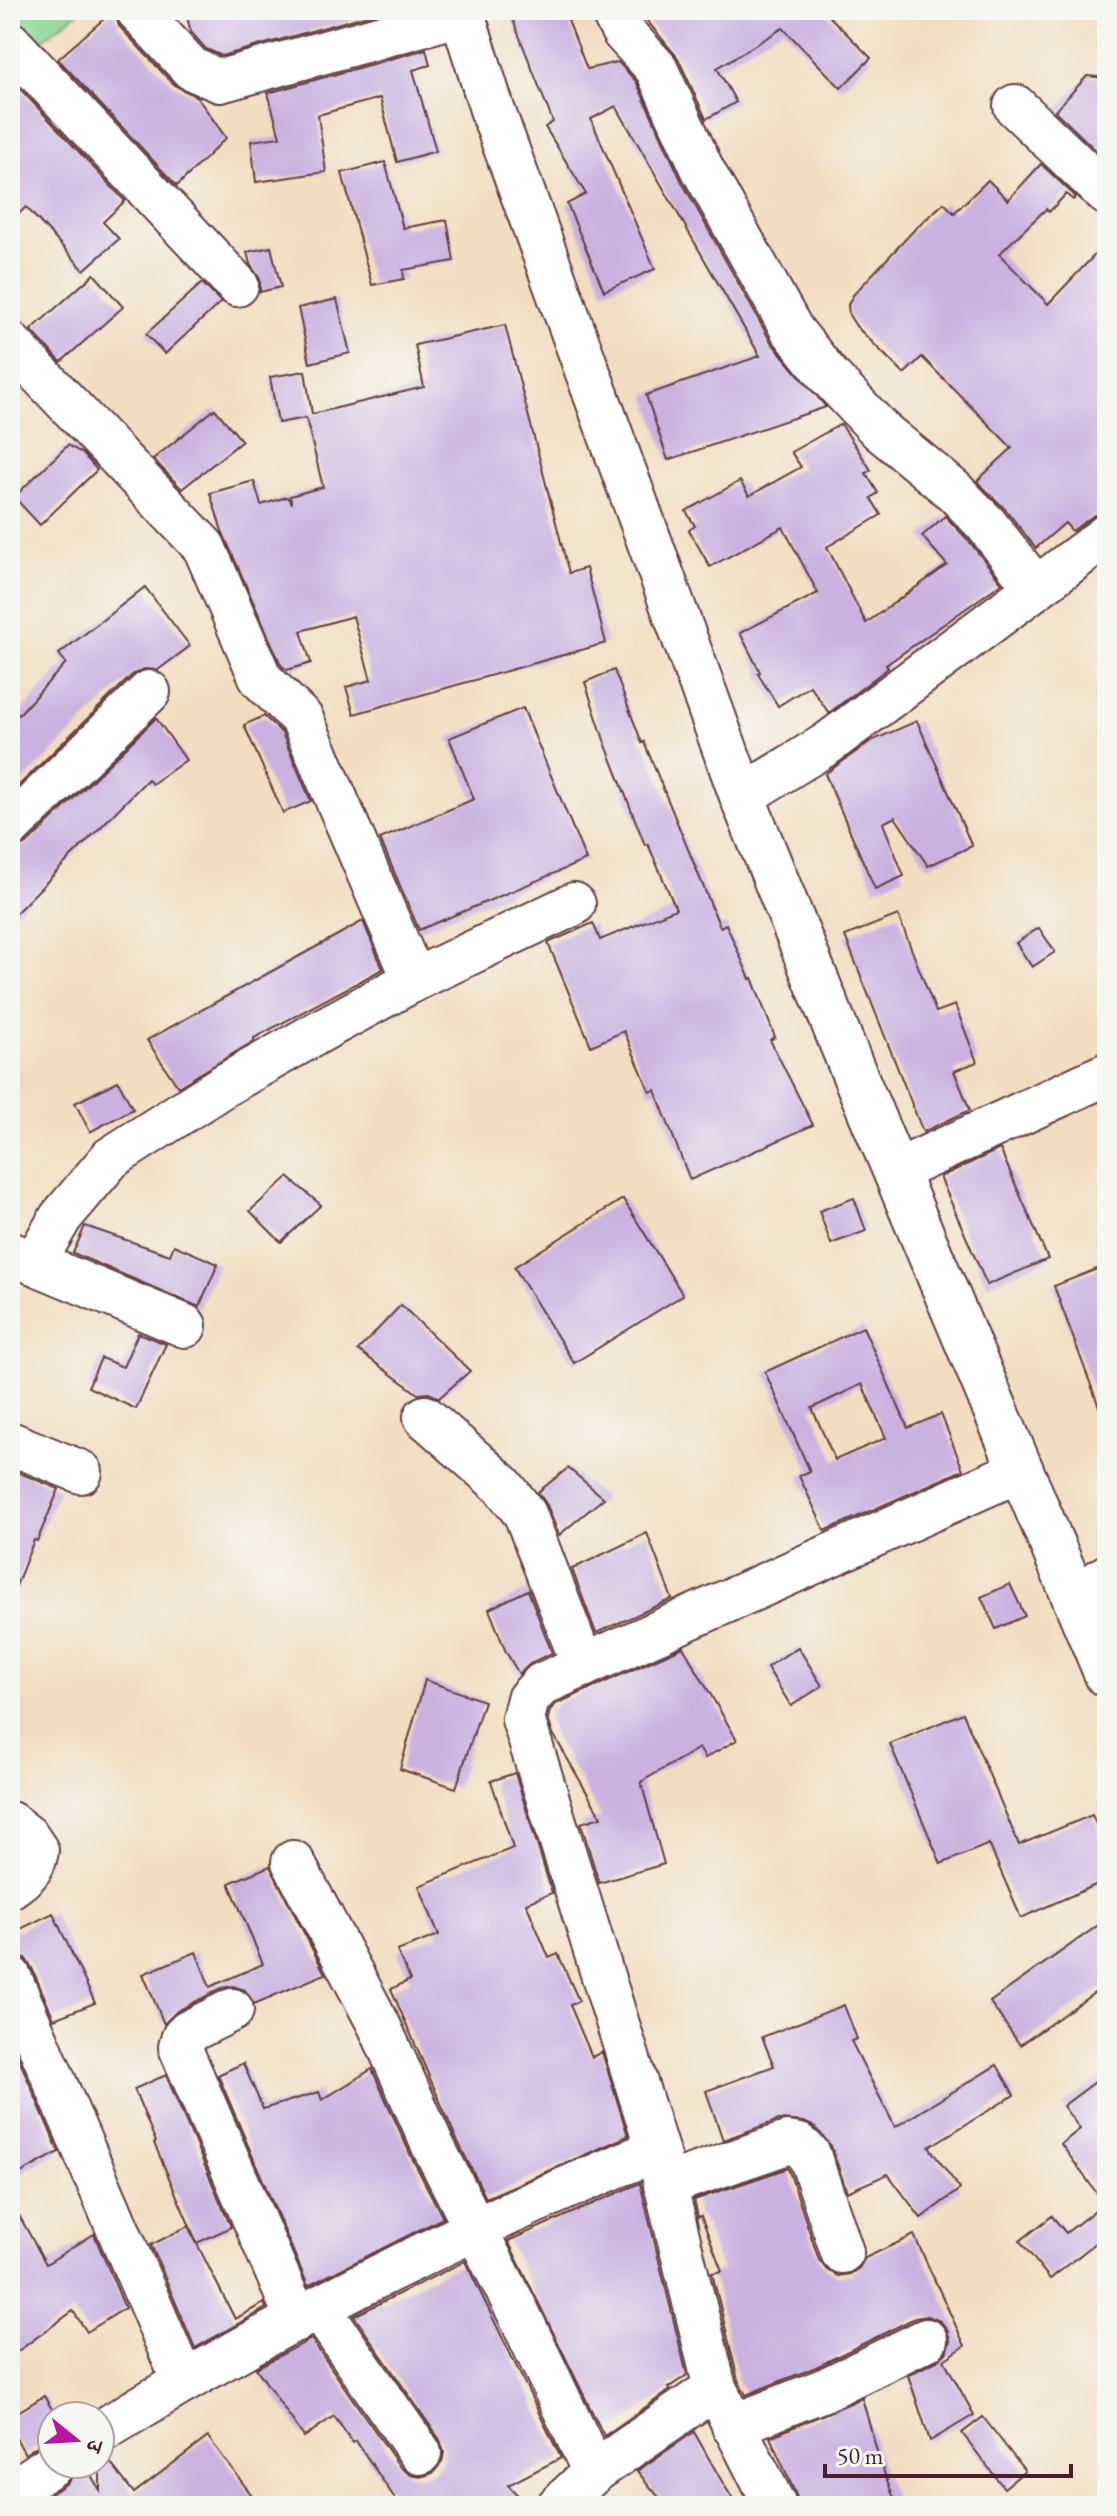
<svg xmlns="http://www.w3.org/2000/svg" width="1117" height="2516" font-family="'EB Garamond','Noto Serif Devanagari',serif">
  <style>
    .green { fill: #88d593; stroke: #697a5f; stroke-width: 2 }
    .building { fill: #cab1e0; fill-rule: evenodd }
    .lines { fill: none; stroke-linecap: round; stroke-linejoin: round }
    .minor-casing { stroke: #633c41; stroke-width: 46 }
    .highway-casing { stroke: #633c41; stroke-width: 48 }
    .minor { stroke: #fff; stroke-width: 42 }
    .highway { stroke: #fff; stroke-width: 44 }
  </style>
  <rect width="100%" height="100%" fill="#f6f6f2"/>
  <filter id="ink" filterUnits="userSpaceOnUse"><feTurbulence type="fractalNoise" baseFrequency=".0125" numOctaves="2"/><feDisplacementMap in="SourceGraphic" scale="16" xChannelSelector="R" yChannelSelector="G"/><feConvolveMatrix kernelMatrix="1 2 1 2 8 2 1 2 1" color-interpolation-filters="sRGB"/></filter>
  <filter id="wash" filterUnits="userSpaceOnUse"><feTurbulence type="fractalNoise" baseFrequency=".006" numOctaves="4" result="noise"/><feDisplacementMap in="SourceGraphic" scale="32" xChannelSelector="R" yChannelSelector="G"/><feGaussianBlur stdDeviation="1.8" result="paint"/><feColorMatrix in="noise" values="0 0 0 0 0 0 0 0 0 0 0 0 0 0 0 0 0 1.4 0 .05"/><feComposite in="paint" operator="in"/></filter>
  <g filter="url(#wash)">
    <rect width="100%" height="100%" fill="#f2ddc0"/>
    <polygon class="green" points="10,10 81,10 29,50 10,28"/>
    <g id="blocks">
      <g class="building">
        <polygon points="114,10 119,26 174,85 197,97 226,138 177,186 58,59"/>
        <polygon points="208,10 386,10 222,56 206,49 191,32 187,17"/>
        <polygon points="509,10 564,10 587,69 618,62 636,81 682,182 771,342 826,407 668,460 646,395 760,356 616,106 591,119 655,269 604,291 567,204 586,194 545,127 553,122"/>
        <polygon points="638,10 823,10 871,58 841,88 783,28 717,68 736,102 706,119 678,58"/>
        <polygon points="426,49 430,65 413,70 436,151 397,162 380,98 318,115 326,172 256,182 251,141 280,137 268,93"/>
        <polygon points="1087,76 1107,78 1107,161 1055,111"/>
        <polygon points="10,78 125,201 103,222 119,239 84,270 26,207 10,222"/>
        <polygon points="385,162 403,228 447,220 454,261 403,270 404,279 372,285 342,173"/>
        <polygon points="1041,164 1076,197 1073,200 1066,194 1049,212 1046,209 999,254 1048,304 1107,242 1107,511 1093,516 1072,531 1065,523 1036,548 1005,509 977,481 1012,448 922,357 904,374 856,326 849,315 848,305 853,295 915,229 944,203 954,213 988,180 1008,200"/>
        <polygon points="271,247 281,287 260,292 260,279 250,264 247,252"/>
        <polygon points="94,274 123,307 61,362 31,330"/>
        <polygon points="202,283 221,302 165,354 146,334"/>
        <polygon points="337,299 350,353 310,363 298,308"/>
        <polygon points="505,325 569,573 586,568 606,643 354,714 346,687 371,680 353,616 301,631 311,663 287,670 281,665 222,531 210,493 254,481 261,505 287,497 291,502 290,496 323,487 306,418 278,423 270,377 305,371 312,414 424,387 415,345"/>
        <polygon points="215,409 242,441 182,489 153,459"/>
        <polygon points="841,424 871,470 866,473 878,493 871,498 881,515 827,547 866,623 947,565 922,536 945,516 968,540 1002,583 886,665 888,668 829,713 810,686 778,706 758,674 760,672 740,633 818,593 783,527 710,567 689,530 695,526 686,511 740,481 749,496 801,467 791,452"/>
        <polygon points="68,445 83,454 97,470 40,525 14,497"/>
        <polygon points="145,587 190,646 158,670 144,669 132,675 10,794 10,724 66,663 59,654"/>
        <polygon points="614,670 642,743 644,742 720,927 726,924 750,979 752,978 775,1037 770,1040 813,1125 690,1180 655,1090 650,1092 624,1031 591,1046 548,943 593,923 600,940 676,909 648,844 645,845 604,740 585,682"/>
        <polygon points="523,708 586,860 419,930 380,839 474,799 449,738"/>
        <polygon points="264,716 282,733 311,801 283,813 244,725"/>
        <polygon points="156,718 186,760 152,784 148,779 10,919 10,850 27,844"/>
        <polygon points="917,721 972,846 928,866 895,817 883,823 904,876 875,889 825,774 871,741"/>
        <polygon points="898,915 936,1012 955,1005 977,1062 954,1071 970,1110 923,1132 845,936"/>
        <polygon points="363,921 383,969 254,1038 254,1041 178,1087 147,1040"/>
        <polygon points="1039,928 1055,952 1032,967 1016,943"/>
        <polygon points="118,1081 133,1109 90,1132 75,1103"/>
        <polygon points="1000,1149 1048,1259 987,1285 940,1177"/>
        <polygon points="288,1177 321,1205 281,1242 250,1211"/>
        <polygon points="854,1198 866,1231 831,1244 819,1211"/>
        <polygon points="623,1199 683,1295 574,1363 514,1267"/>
        <polygon points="85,1226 170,1255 174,1245 218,1264 199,1307 73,1253"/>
        <polygon points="1107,1265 1107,1420 1104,1420 1054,1286"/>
        <polygon points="401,1305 470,1371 439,1398 429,1393 418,1394 358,1350"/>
        <path d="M863,1327L908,1428L941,1414L963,1470L825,1531L799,1476L810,1471L765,1372ZM862,1384L886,1438L835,1460L812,1408Z"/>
        <polygon points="138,1333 166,1344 136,1409 88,1387 101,1358 123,1367"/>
        <polygon points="568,1468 604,1498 559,1535 547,1505 538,1492"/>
        <polygon points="10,1469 59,1489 37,1541 34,1540 12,1596 10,1595"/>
        <polygon points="647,1533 672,1599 596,1633 572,1569"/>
        <polygon points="1010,1584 1025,1616 996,1629 981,1597"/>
        <polygon points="528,1590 552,1653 532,1662 519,1674 506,1652 489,1609"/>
        <polygon points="683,1647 737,1740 705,1758 699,1748 641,1782 664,1864 599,1883 581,1823 601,1817 552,1732 548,1718 550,1711 556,1704"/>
        <polygon points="798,1647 822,1686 791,1706 767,1667"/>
        <polygon points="425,1680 484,1701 456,1788 400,1769"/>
        <polygon points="963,1713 1019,1845 1092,1815 1107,1849 1107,1880 1021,1918 989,1844 941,1864 890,1744"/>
        <polygon points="515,1773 552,1893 526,1903 549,1958 558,1954 579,2001 570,2005 592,2057 602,2052 628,2136 486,2198 456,2138 391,1989 410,1980 397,1951 439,1935 419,1886 513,1848 491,1781"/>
        <polygon points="270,1866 325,1974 254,2004 245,1990 233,1986 222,1988 177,2011 164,2024 143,1974 196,1952 210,1987 263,1964 229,1883"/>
        <polygon points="53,1913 95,2003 54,2019 32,1968 25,1958 15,1954 10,1943 10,1934"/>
        <polygon points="1107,1919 1107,1984 1020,2045 990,2002"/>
        <polygon points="844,2005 857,2039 851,2041 895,2127 997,2065 1014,2095 929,2147 960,2189 921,2218 888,2174 847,2192 831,2146 815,2127 804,2122 779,2120 723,2140 706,2091 774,2066 762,2037"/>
        <polygon points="10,2038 59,2152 10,2179"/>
        <polygon points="243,2063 263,2109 319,2092 322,2100 372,2069 412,2158 443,2218 308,2286 218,2075"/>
        <polygon points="1107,2073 1107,2234 1050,2279 1020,2241 1052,2216 1066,2233 1104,2203 1061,2144 1080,2129 1063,2106"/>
        <polygon points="166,2075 231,2227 197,2243 154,2143 156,2142 134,2089"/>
        <polygon points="788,2168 819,2260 827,2270 838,2276 850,2274 859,2268 865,2258 914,2235 965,2346 944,2360 974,2415 930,2441 908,2375 937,2361 946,2353 950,2341 947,2329 940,2321 928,2316 915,2318 816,2367 746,2395 738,2380 712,2273 722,2271 701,2216 698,2217 694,2200"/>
        <polygon points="640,2183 687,2375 668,2388 670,2390 604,2436 508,2241"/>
        <polygon points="10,2199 46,2264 94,2234 125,2308 87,2332 73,2311 10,2357"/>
        <polygon points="188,2226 235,2319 264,2303 266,2308 195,2348 151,2245"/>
        <polygon points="465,2261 561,2458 508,2485 528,2506 400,2506 356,2441 353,2443 334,2416 304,2437 256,2368 311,2339 400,2467 411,2475 421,2477 433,2473 442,2462 444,2452 440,2440 354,2316"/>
        <polygon points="44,2396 56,2416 52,2416 52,2440 40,2444 25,2454 10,2427 10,2417"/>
        <polygon points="862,2398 880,2462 897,2506 799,2506 796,2495 770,2437"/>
        <polygon points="983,2417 1025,2471 1004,2488 962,2433"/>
        <polygon points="694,2432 720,2478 737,2506 666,2506 637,2471"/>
        <polygon points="208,2437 260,2506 34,2506 67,2483 74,2475 77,2464 84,2464 100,2490 100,2456 104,2455 134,2493"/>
      </g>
    </g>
  </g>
  <g filter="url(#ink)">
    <use href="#blocks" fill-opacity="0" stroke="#633c41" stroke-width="2"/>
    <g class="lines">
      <g class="minor-casing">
        <g id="minor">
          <polyline points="137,10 192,69 220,81 462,14"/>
          <polyline points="611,10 623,32 656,68 703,170 792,330 828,375 880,430 954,491 986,524 1036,588"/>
          <polyline points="10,43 237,285"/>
          <polyline points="1015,106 1107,194"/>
          <polyline points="10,343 204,547 261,679 302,719 414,980"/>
          <polyline points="742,796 827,744 1107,535"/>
          <polyline points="10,827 149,692"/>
          <polyline points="896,1171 1107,1074"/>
          <polyline points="10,1253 185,1326"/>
          <polyline points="34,1263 61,1217 111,1158 223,1086 324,1029 414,980 574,904"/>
          <polyline points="425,1417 502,1485 525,1514 583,1666"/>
          <polyline points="10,1443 81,1472"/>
          <polyline points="1073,1597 1107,1576"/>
          <path d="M10,1823L27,1836L37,1851C34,1869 25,1877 10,1887"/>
          <polyline points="293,1862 379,2025 434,2148 518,2312 594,2472"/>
          <polyline points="10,1977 183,2381"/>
          <polyline points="232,2010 188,2032 183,2037 180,2047 297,2320"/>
          <polyline points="665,2185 787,2143 799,2145 809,2154 842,2252"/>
          <polyline points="319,2308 420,2453"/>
          <polyline points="733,2426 826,2389 926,2340"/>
          <path d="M100,2432C277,2323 464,2228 657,2150"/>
          <polyline points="10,2493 53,2464"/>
          <polyline points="558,2506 594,2472 715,2388"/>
          <polyline points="775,2506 715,2388 657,2150 523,1719 528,1699 542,1684 1021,1470"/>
        </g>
      </g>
      <g class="highway-casing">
        <polyline id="highway" points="461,10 492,109 742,796 851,1066 1107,1675"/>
      </g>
      <use href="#minor" class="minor"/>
      <use href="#highway" class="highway"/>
    </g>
  </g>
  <rect width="1117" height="2516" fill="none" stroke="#f6f6f2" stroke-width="40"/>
  <g transform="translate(76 2440) rotate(108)"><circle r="38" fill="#f6f6f2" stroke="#b1a0a2" stroke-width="2"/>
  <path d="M0-6L14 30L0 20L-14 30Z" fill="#b5179e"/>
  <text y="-12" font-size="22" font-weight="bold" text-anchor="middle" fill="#4a1f2b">उ</text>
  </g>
  <path d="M825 2464v12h246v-12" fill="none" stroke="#4a1f2b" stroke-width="4"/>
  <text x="837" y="2464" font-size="24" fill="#4a1f2b" stroke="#f6f6f2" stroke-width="6" paint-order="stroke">50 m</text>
</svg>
